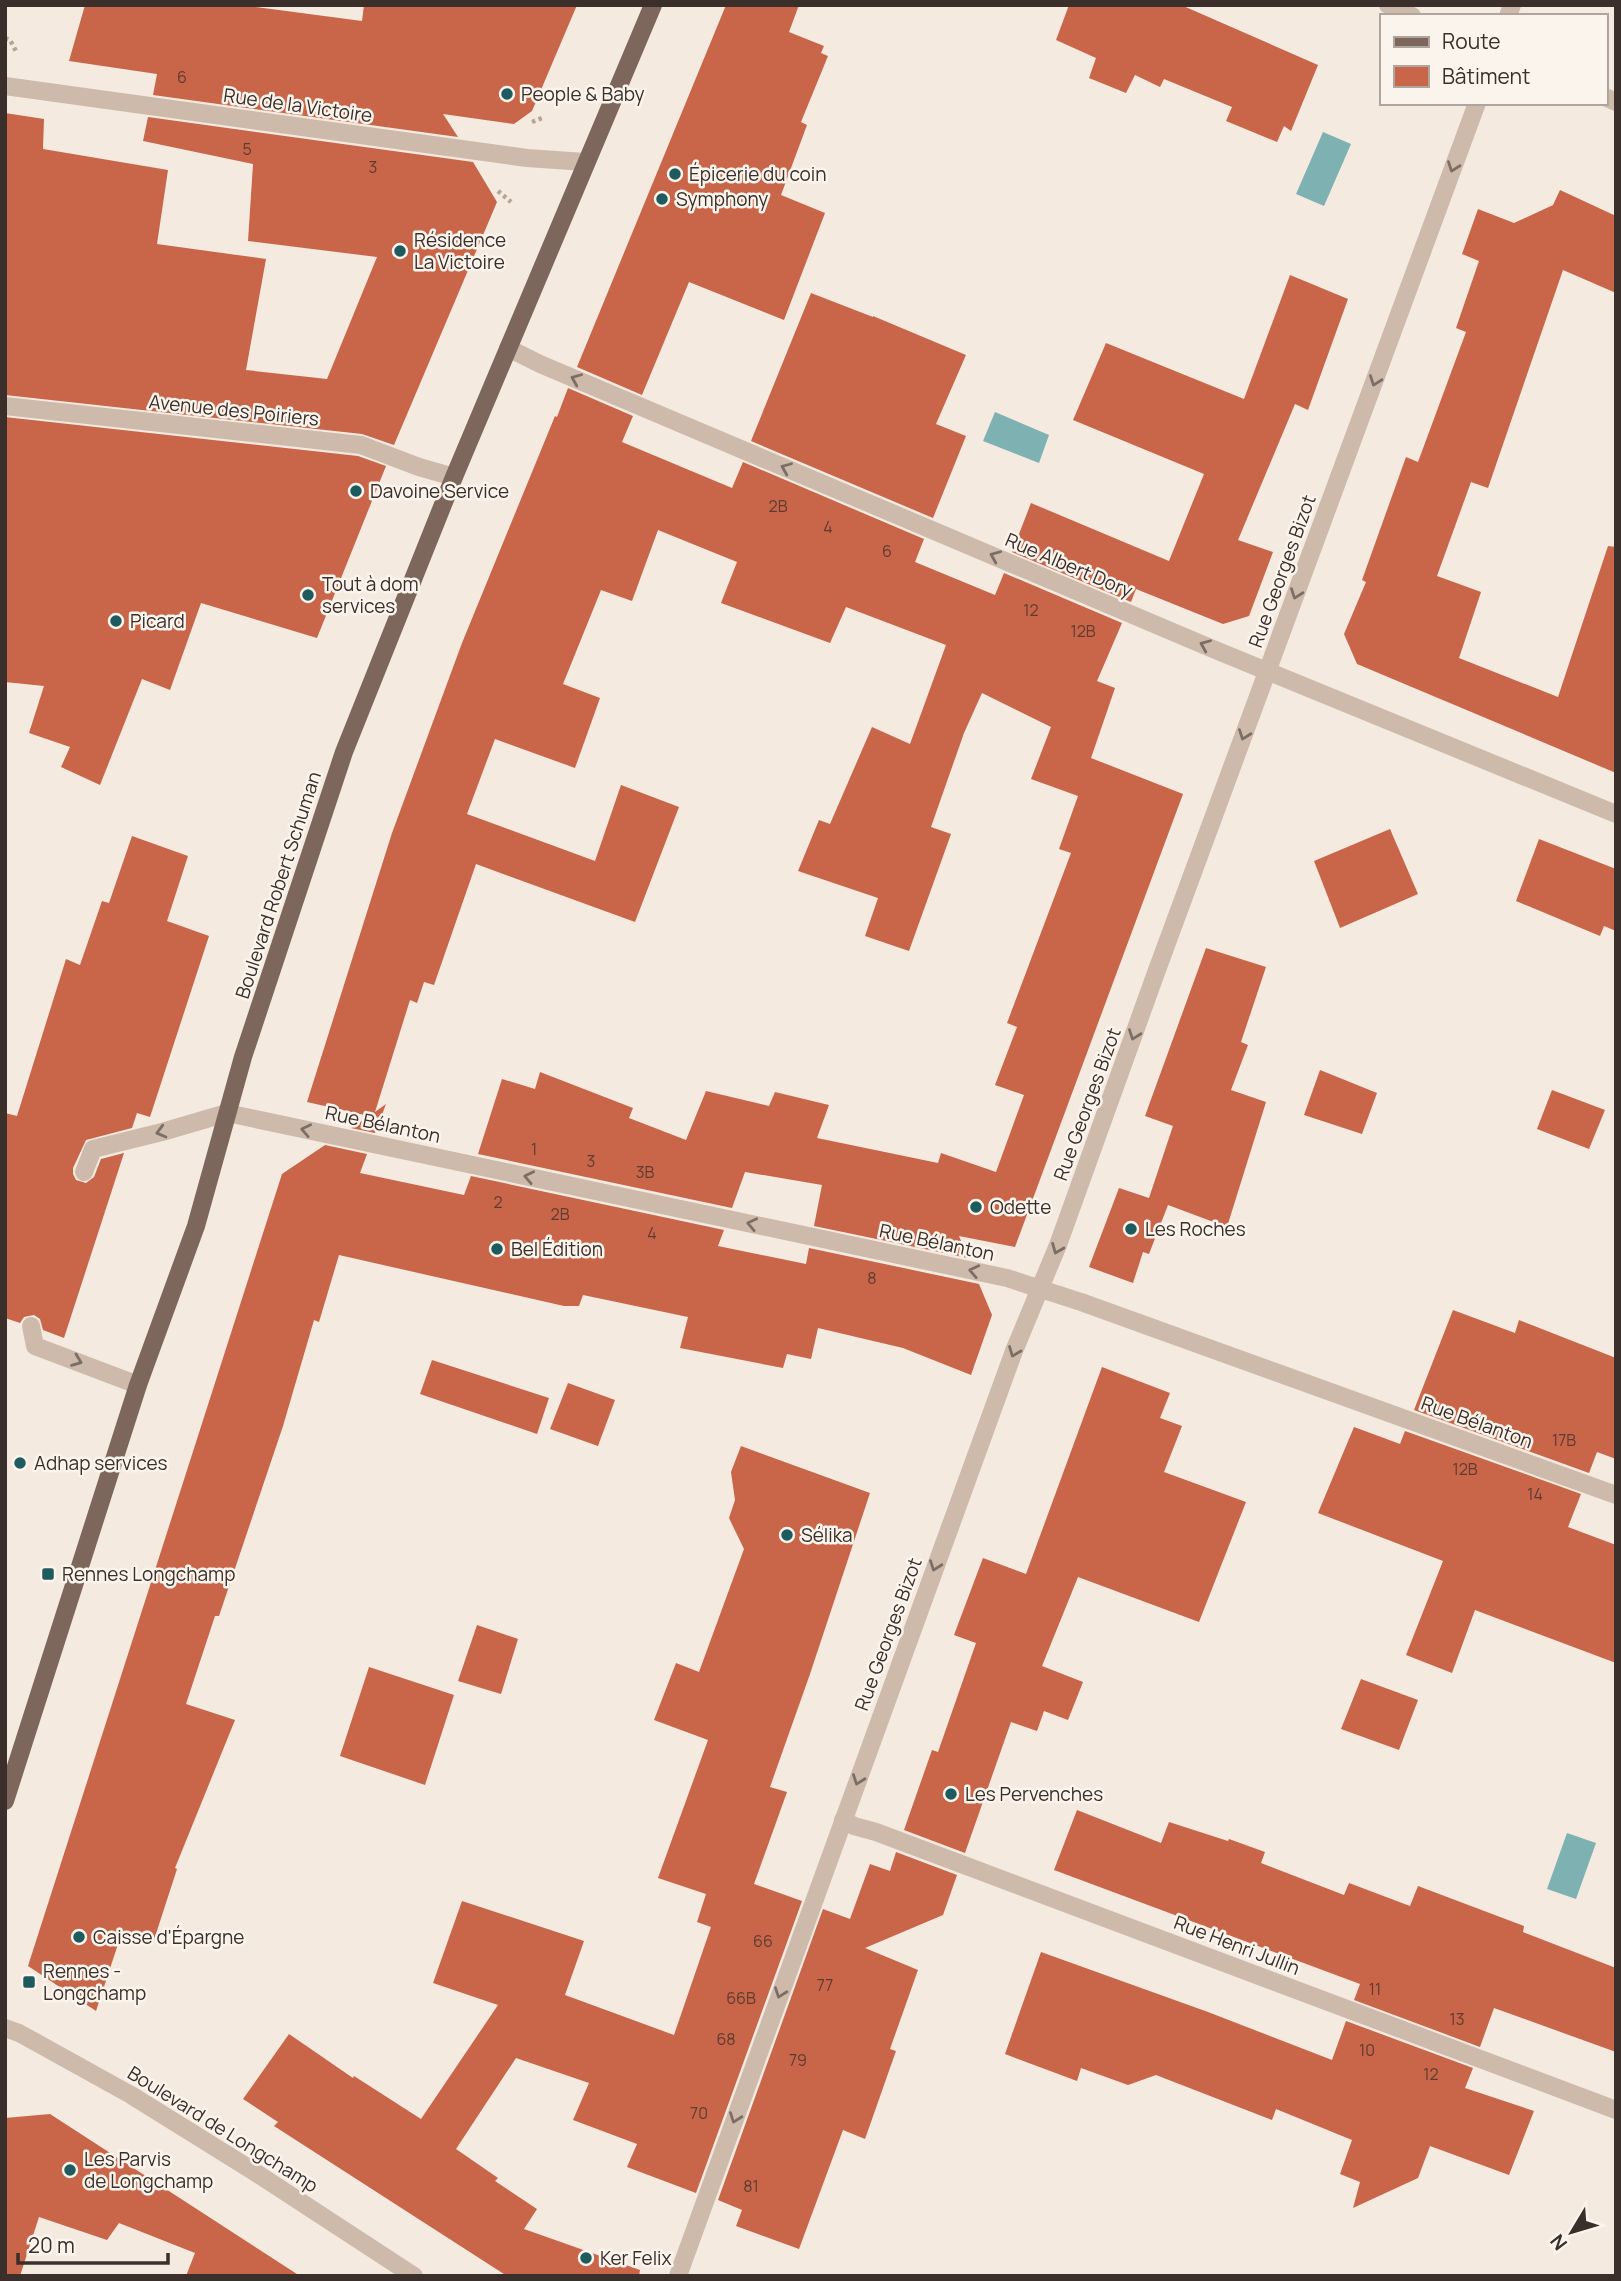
<svg xmlns="http://www.w3.org/2000/svg" width="1621" height="2281" font-family="Manrope,sans-serif">
  <style>
    .water { fill: #7eb1b2 }
    .building { fill: #c96549 }
    .lines { fill: none; stroke-linecap: round; stroke-linejoin: round }
    .path { stroke: #b9a495; stroke-width: 4.5; stroke-dasharray: 3.5 3.5; stroke-linecap: butt }
    .lane { stroke: #cdbaab; stroke-width: 18 }
    .street { stroke: #cdbaab; stroke-width: 18 }
    .primary { stroke: #7d665b; stroke-width: 18 }
    .oneway { stroke: #7c6e64 }
    .poi-dot { fill: #1e5b5e; stroke: #fbf4ed; stroke-width: 2.5 }
    .labels { text-anchor: middle; stroke-width: 5; stroke-linejoin: round; paint-order: stroke }
    .number-label { font-size: 16px; fill: #5e3c32 }
    .poi-label { font-size: 19px; fill: #3a2f2a; stroke: #fbf4ed; text-anchor: start }
    .street-label { font-size: 19px; fill: #3a2f2a; stroke: #fbf4ed }
  </style>
  <rect width="100%" height="100%" fill="#f4eae0"/>
  <g class="water">
    <polygon points="1323,132 1351,144 1324,206 1296,194"/>
    <polygon points="995,412 1049,435 1039,463 983,441"/>
    <polygon points="1567,1833 1596,1843 1576,1899 1547,1889"/>
  </g>
  <g class="building">
    <polygon points="85,5 240,5 362,21 364,5 577,5 532,111 514,124 443,114 458,137 153,95 157,74 69,61"/>
    <polygon points="726,5 799,5 789,32 824,46 821,53 828,56 801,122 807,125 781,195 825,213 784,320 689,282 642,395 577,367"/>
    <polygon points="1069,5 1181,5 1318,65 1291,131 1284,126 1277,142 1226,121 1232,107 1164,79 1160,87 1135,75 1126,93 1089,78 1096,58 1056,40"/>
    <polygon points="5,113 44,119 43,149 168,170 157,244 266,259 246,370 327,379 377,257 248,241 253,164 143,141 148,117 473,162 497,202 394,445 362,434 5,395"/>
    <polygon points="1560,190 1616,216 1616,293 1563,270 1488,488 1471,482 1437,576 1481,592 1459,658 1558,697 1608,546 1616,547 1616,773 1357,664 1344,634 1366,582 1362,580 1406,457 1418,462 1466,332 1456,328 1479,261 1462,254 1478,209 1514,223 1553,205"/>
    <polygon points="1290,275 1348,299 1308,410 1295,404 1238,540 1273,552 1249,616 1223,624 1136,589 1131,602 1012,552 1031,503 1169,561 1204,474 1073,420 1106,343 1244,399"/>
    <polygon points="811,293 873,317 873,316 966,355 936,424 966,436 933,518 751,441"/>
    <polygon points="568,388 633,416 622,442 732,488 743,462 924,539 915,562 995,595 1004,573 1122,623 1097,681 1115,688 1091,758 1183,794 1015,1247 959,1236 968,1258 814,1226 822,1185 745,1172 732,1208 478,1154 502,1079 535,1089 540,1072 633,1108 629,1118 686,1140 706,1091 769,1106 775,1092 829,1105 817,1138 938,1163 941,1153 996,1172 1024,1095 995,1085 1017,1027 1007,1023 1071,853 1059,849 1078,796 1031,779 1051,727 982,693 964,733 931,827 951,834 909,951 865,936 878,898 798,871 819,820 830,824 872,727 910,744 946,645 846,607 830,643 721,603 737,562 658,530 632,601 601,590 563,684 600,698 575,768 495,739 467,814 595,861 621,785 679,807 635,922 476,864 434,985 424,982 417,1003 410,1000 375,1112 386,1104 375,1133 351,1128 369,1116 307,1102 392,833 462,643 555,416 557,417"/>
    <polygon points="5,417 358,456 386,466 317,638 201,603 170,690 142,679 100,785 61,767 70,747 29,733 44,686 5,682"/>
    <polygon points="1390,829 1418,894 1340,928 1314,861"/>
    <polygon points="132,836 188,856 167,921 209,936 150,1117 137,1113 132,1128 86,1140 73,1168 73,1174 76,1180 86,1183 94,1177 101,1159 124,1153 64,1338 43,1330 40,1319 34,1315 24,1317 20,1323 5,1318 5,1113 17,1116 66,959 80,965 102,901 109,903"/>
    <polygon points="1539,839 1616,869 1616,931 1604,926 1600,936 1516,901"/>
    <polygon points="1206,948 1266,967 1241,1042 1248,1045 1231,1090 1266,1102 1227,1227 1168,1205 1149,1254 1143,1252 1133,1283 1089,1267 1119,1188 1149,1198 1173,1126 1145,1116"/>
    <polygon points="1320,1070 1377,1093 1362,1134 1304,1115"/>
    <polygon points="1552,1090 1605,1110 1589,1149 1537,1129"/>
    <polygon points="325,1145 367,1154 360,1173 464,1195 471,1176 724,1230 718,1246 806,1264 809,1248 979,1284 992,1315 971,1375 903,1348 818,1328 811,1359 787,1354 783,1368 680,1348 688,1317 583,1295 579,1306 564,1306 339,1255 319,1322 314,1320 283,1426 219,1616 215,1616 186,1704 235,1720 175,1868 177,1869 153,1943 122,1932 96,2011 28,1966 282,1174"/>
    <polygon points="1453,1310 1515,1333 1519,1320 1616,1358 1616,1459 1597,1452 1589,1473 1414,1410"/>
    <polygon points="432,1360 549,1398 537,1434 420,1394"/>
    <polygon points="1102,1367 1170,1393 1160,1418 1182,1426 1164,1472 1246,1502 1199,1622 1078,1577 1042,1666 1083,1682 1068,1720 1044,1711 1037,1731 1011,1722 965,1853 904,1830 932,1750 938,1752 976,1643 954,1635 983,1558 1026,1574"/>
    <polygon points="568,1383 615,1400 598,1446 550,1429"/>
    <polygon points="1354,1427 1400,1444 1405,1431 1581,1494 1568,1527 1616,1545 1616,1663 1475,1610 1452,1673 1406,1655 1443,1561 1318,1513"/>
    <polygon points="741,1446 870,1493 810,1674 770,1787 787,1792 754,1884 802,1901 696,2193 627,2167 637,2144 573,2120 589,2083 516,2058 456,2149 498,2178 495,2181 537,2209 524,2229 640,2270 639,2276 507,2276 274,2126 278,2122 243,2099 289,2034 353,2078 354,2076 421,2119 498,2005 433,1983 462,1901 584,1941 565,1995 674,2035 711,1927 697,1922 706,1894 658,1878 708,1740 654,1720 676,1663 699,1672 744,1549 729,1518 735,1500 731,1472"/>
    <polygon points="477,1625 518,1639 501,1694 458,1681"/>
    <polygon points="369,1667 454,1695 425,1785 340,1756"/>
    <polygon points="1361,1679 1418,1700 1399,1750 1341,1729"/>
    <polygon points="1077,1810 1161,1843 1169,1822 1228,1841 1229,1839 1265,1852 1261,1863 1344,1895 1349,1883 1410,1906 1418,1886 1524,1926 1523,1932 1616,1968 1616,2052 1494,2008 1480,2047 1354,2000 1360,1984 1054,1870"/>
    <polygon points="896,1852 957,1875 943,1915 865,1948 918,1970 890,2049 896,2051 865,2139 843,2130 799,2249 736,2226 742,2210 718,2200 823,1909 850,1919 870,1864 890,1871"/>
    <polygon points="1041,1952 1208,2012 1332,2060 1346,2021 1473,2068 1465,2088 1534,2111 1509,2175 1430,2146 1418,2178 1353,2208 1360,2182 1340,2174 1352,2140 1276,2109 1272,2120 1156,2075 1128,2085 1081,2068 1077,2081 1005,2054"/>
    <polygon points="50,2114 209,2217 300,2276 186,2276 195,2253 119,2223 107,2240 39,2217 20,2276 5,2276 5,2118"/>
  </g>
  <g class="lines">
    <g class="path">
      <polyline points="5,38 10,40 17,53"/>
      <polyline points="532,122 542,118"/>
      <polyline points="498,191 511,202"/>
    </g>
    <g class="lane">
      <polyline points="84,1172 93,1149 162,1132 227,1113"/>
      <polyline points="31,1326 35,1346 138,1385"/>
    </g>
    <g class="street">
      <polyline points="1388,5 1412,16"/>
      <polyline points="1508,16 1512,5"/>
      <polyline points="5,86 527,158 585,162"/>
      <polyline points="1605,97 1616,102"/>
      <polyline points="508,348 540,364 1213,649 1616,814"/>
      <polyline points="5,406 361,445 419,467 454,477"/>
      <polyline points="227,1113 1007,1278 1081,1302 1616,1495"/>
      <polyline points="843,1820 854,1826 876,1832 1616,2110"/>
      <polyline points="5,2028 19,2033 131,2095 250,2169 414,2276"/>
      <polyline points="678,2276 1014,1351 1058,1245 1157,970 1477,103"/>
    </g>
    <polyline class="primary" points="5,1801 138,1385 196,1226 243,1057 344,752 454,477 653,5"/>
  </g>
  <defs><path id="oneway-chevron" d="M-2-3.5L2.5 0L-2 3.5" fill="none" stroke-width="1.6" stroke-linecap="round" stroke-linejoin="round" transform="scale(1.75)"/></defs>
  <g class="oneway">
    <use href="#oneway-chevron" transform="translate(1453 167) rotate(110)"/>
    <use href="#oneway-chevron" transform="translate(576 379) rotate(-157)"/>
    <use href="#oneway-chevron" transform="translate(1375 381) rotate(110)"/>
    <use href="#oneway-chevron" transform="translate(786 468) rotate(-157)"/>
    <use href="#oneway-chevron" transform="translate(995 556) rotate(-157)"/>
    <use href="#oneway-chevron" transform="translate(1296 594) rotate(110)"/>
    <use href="#oneway-chevron" transform="translate(1205 645) rotate(-157)"/>
    <use href="#oneway-chevron" transform="translate(1244 735) rotate(110)"/>
    <use href="#oneway-chevron" transform="translate(1134 1035) rotate(110)"/>
    <use href="#oneway-chevron" transform="translate(306 1130) rotate(-168)"/>
    <use href="#oneway-chevron" transform="translate(161 1132) rotate(165)"/>
    <use href="#oneway-chevron" transform="translate(529 1177) rotate(-168)"/>
    <use href="#oneway-chevron" transform="translate(752 1224) rotate(-168)"/>
    <use href="#oneway-chevron" transform="translate(1057 1249) rotate(112)"/>
    <use href="#oneway-chevron" transform="translate(974 1271) rotate(-168)"/>
    <use href="#oneway-chevron" transform="translate(1014 1352) rotate(111)"/>
    <use href="#oneway-chevron" transform="translate(77 1361) rotate(21)"/>
    <use href="#oneway-chevron" transform="translate(935 1566) rotate(110)"/>
    <use href="#oneway-chevron" transform="translate(858 1780) rotate(110)"/>
    <use href="#oneway-chevron" transform="translate(780 1993) rotate(110)"/>
    <use href="#oneway-chevron" transform="translate(735 2118) rotate(110)"/>
  </g>
  <g class="poi-dot">
    <circle cx="507" cy="94" r="7"/>
    <circle cx="675" cy="174" r="7"/>
    <circle cx="662" cy="199" r="7"/>
    <circle cx="400" cy="251" r="7"/>
    <circle cx="356" cy="491" r="7"/>
    <circle cx="308" cy="595" r="7"/>
    <circle cx="116" cy="621" r="7"/>
    <circle cx="976" cy="1207" r="7"/>
    <circle cx="1131" cy="1229" r="7"/>
    <circle cx="497" cy="1249" r="7"/>
    <circle cx="20" cy="1463" r="7"/>
    <circle cx="787" cy="1535" r="7"/>
    <rect x="41" y="1567" width="14" height="14" rx="3.5"/>
    <circle cx="951" cy="1794" r="7"/>
    <circle cx="79" cy="1937" r="7"/>
    <rect x="22" y="1975" width="14" height="14" rx="3.5"/>
    <circle cx="70" cy="2170" r="7"/>
    <circle cx="586" cy="2258" r="7"/>
  </g>
  <g class="labels">
    <g class="number-label">
      <text x="182" y="83">6</text>
      <text x="247" y="155">5</text>
      <text x="373" y="173">3</text>
      <text x="778" y="512">2B</text>
      <text x="828" y="533">4</text>
      <text x="887" y="557">6</text>
      <text x="1031" y="616">12</text>
      <text x="1083" y="637">12B</text>
      <text x="534" y="1155">1</text>
      <text x="591" y="1167">3</text>
      <text x="645" y="1178">3B</text>
      <text x="498" y="1208">2</text>
      <text x="560" y="1220">2B</text>
      <text x="652" y="1239">4</text>
      <text x="872" y="1284">8</text>
      <text x="1564" y="1446">17B</text>
      <text x="1465" y="1475">12B</text>
      <text x="1535" y="1500">14</text>
      <text x="763" y="1947">66</text>
      <text x="825" y="1991">77</text>
      <text x="1375" y="1995">11</text>
      <text x="741" y="2004">66B</text>
      <text x="1457" y="2025">13</text>
      <text x="726" y="2045">68</text>
      <text x="1367" y="2056">10</text>
      <text x="798" y="2066">79</text>
      <text x="1431" y="2080">12</text>
      <text x="699" y="2119">70</text>
      <text x="751" y="2192">81</text>
    </g>
    <g class="poi-label">
      <text x="521" y="101">People &amp; Baby</text>
      <text x="689" y="181">Épicerie du coin</text>
      <text x="676" y="206">Symphony</text>
      <text x="414" y="247">Résidence<tspan x="414" dy="22">La Victoire</tspan></text>
      <text x="370" y="498">Davoine Service</text>
      <text x="322" y="591">Tout à dom<tspan x="322" dy="22">services</tspan></text>
      <text x="130" y="628">Picard</text>
      <text x="990" y="1214">Odette</text>
      <text x="1145" y="1236">Les Roches</text>
      <text x="511" y="1256">Bel Édition</text>
      <text x="34" y="1470">Adhap services</text>
      <text x="801" y="1542">Sélika</text>
      <text x="62" y="1581">Rennes Longchamp</text>
      <text x="965" y="1801">Les Pervenches</text>
      <text x="93" y="1944">Caisse d'Épargne</text>
      <text x="43" y="1978">Rennes -<tspan x="43" dy="22">Longchamp</tspan></text>
      <text x="84" y="2166">Les Parvis<tspan x="84" dy="22">de Longchamp</tspan></text>
      <text x="600" y="2265">Ker Felix</text>
    </g>
    <g class="street-label">
      <text transform="translate(298 105) rotate(8)" y="7">Rue de la Victoire</text>
      <text transform="translate(234 410) rotate(6)" y="7">Avenue des Poiriers</text>
      <text transform="translate(1069 565) rotate(23)" y="7">Rue Albert Dory</text>
      <text transform="translate(1282 571) rotate(-70)" y="7">Rue Georges Bizot</text>
      <text transform="translate(278 885) rotate(-72)" y="7">Boulevard Robert Schuman</text>
      <text transform="translate(1087 1104) rotate(-70)" y="7">Rue Georges Bizot</text>
      <text transform="translate(383 1124) rotate(12)" y="7">Rue Bélanton</text>
      <text transform="translate(937 1242) rotate(12)" y="7">Rue Bélanton</text>
      <text transform="translate(1477 1422) rotate(20)" y="7">Rue Bélanton</text>
      <text transform="translate(888 1634) rotate(-70)" y="7">Rue Georges Bizot</text>
      <text transform="translate(1237 1945) rotate(21)" y="7">Rue Henri Jullin</text>
      <text transform="translate(223 2129) rotate(32)" y="7">Boulevard de Longchamp</text>
    </g>
  </g>
  <rect width="1621" height="2281" fill="none" stroke="#3a2f2a" stroke-width="14"/>
  <rect x="1380" y="14" width="228" height="91" fill="#fbf4ed" stroke="#aea59f" stroke-width="2"/>
  <rect x="1394" y="37" width="35" height="10" fill="#7d665b" stroke="#aea59f" stroke-width="2"/>
  <text x="1442" y="49" font-size="21" fill="#3a2f2a">Route</text>
  <rect x="1394" y="66" width="35" height="21" fill="#c96549" stroke="#aea59f" stroke-width="2"/>
  <text x="1442" y="84" font-size="21" fill="#3a2f2a">Bâtiment</text>
  <g transform="translate(1572 2232) rotate(232)" stroke="#fbf4ed" stroke-width="5" paint-order="stroke">
  <path d="M0-5L12 26L0 18L-12 26Z" fill="#3a2f2a"/>
  <text y="-10" font-size="19" font-weight="bold" text-anchor="middle" fill="#3a2f2a">N</text>
  </g>
  <path d="M18 2253v10h150v-10" fill="none" stroke="#3a2f2a" stroke-width="3.5"/>
  <text x="28" y="2253" font-size="21" fill="#3a2f2a" stroke="#fbf4ed" stroke-width="5" paint-order="stroke">20 m</text>
</svg>
